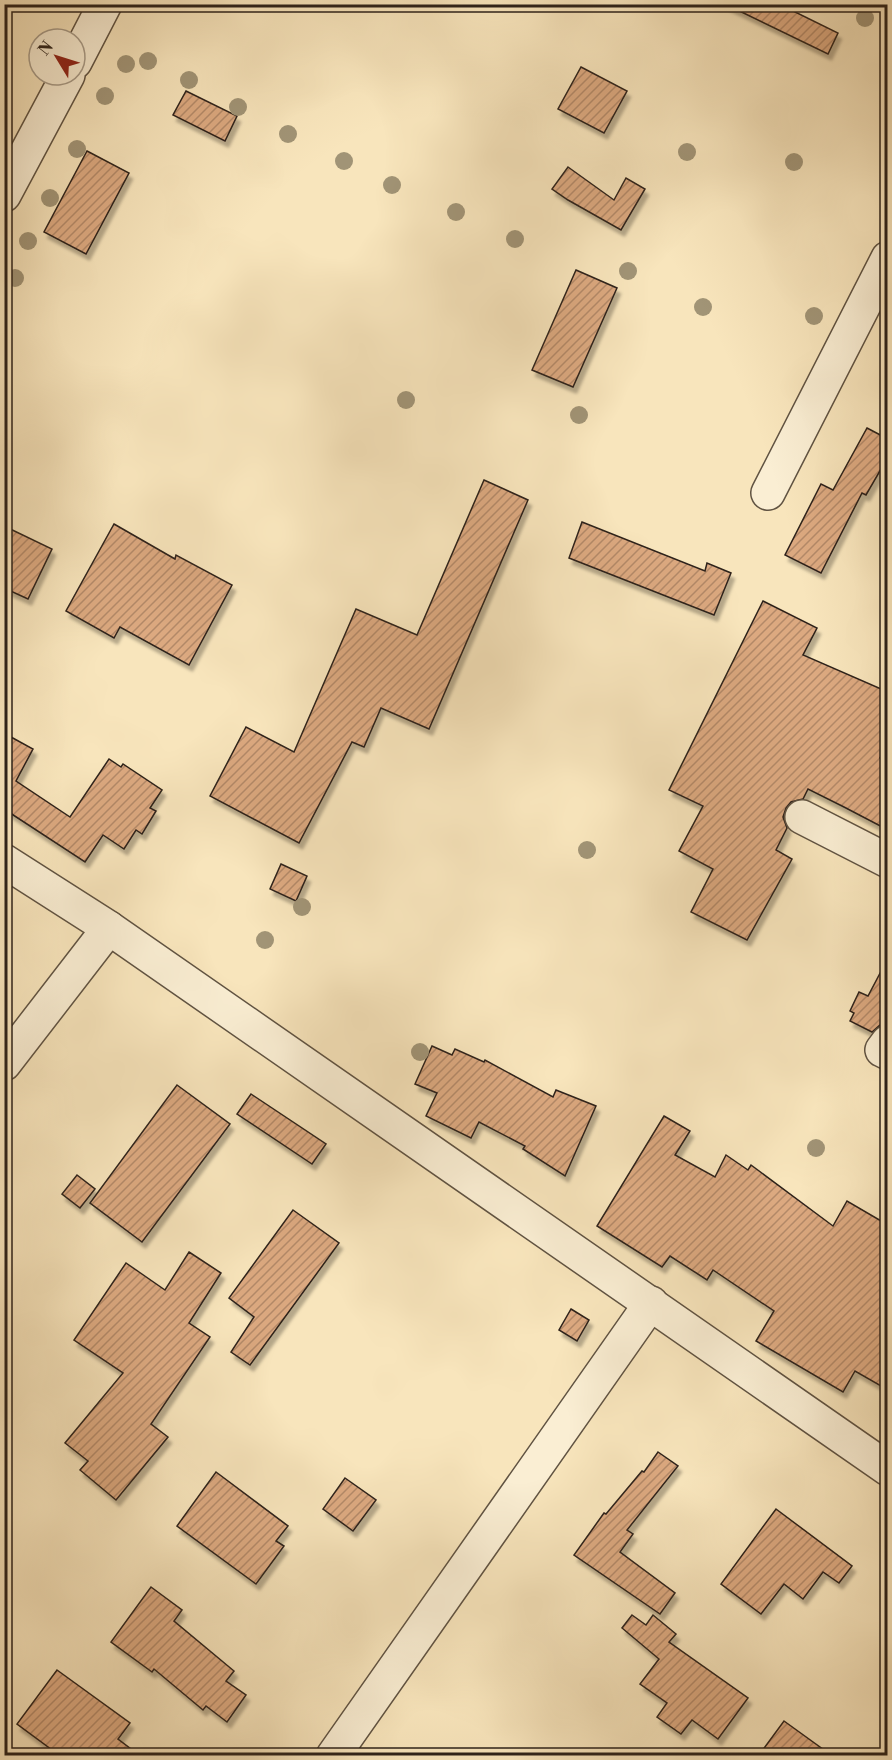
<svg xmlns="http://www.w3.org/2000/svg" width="892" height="1760" font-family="'Libre Bodoni',serif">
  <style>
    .building { fill: url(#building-hatch); stroke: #2d221a; stroke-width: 1.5; filter: url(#shadow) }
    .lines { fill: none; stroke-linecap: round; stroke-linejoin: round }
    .minor-casing { stroke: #605342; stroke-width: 36 }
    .minor { stroke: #faeed3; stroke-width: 33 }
    .tree { fill: #a19476 }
  </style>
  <defs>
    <pattern id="building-hatch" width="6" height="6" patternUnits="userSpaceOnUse" patternTransform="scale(1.5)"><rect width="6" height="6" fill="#dca980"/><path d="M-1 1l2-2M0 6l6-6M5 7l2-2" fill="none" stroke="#b38968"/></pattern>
    <filter id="shadow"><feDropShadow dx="3.5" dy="6" stdDeviation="1.5" flood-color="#0004"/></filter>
  </defs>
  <rect width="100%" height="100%" fill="#f8e5bc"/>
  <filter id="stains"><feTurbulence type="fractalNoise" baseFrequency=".00333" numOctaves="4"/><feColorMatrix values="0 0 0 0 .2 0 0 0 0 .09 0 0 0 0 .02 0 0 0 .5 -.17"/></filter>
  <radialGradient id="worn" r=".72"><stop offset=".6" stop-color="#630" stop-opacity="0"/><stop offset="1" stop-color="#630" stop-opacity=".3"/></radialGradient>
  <g class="building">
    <polygon points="725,4 779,4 838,33 828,54"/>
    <polygon points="581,67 627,91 604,133 558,109"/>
    <polygon points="186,91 237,116 225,141 173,115"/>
    <polygon points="87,151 129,173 86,254 44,232"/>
    <polygon points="568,167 614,200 626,178 645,189 621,230 568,200 552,189"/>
    <polygon points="576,270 617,288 573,387 532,370"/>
    <polygon points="867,428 888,439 888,457 866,495 862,493 821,573 785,555 821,484 833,490"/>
    <polygon points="484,480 528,500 429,729 381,708 364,747 352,742 299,843 210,796 246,727 294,752 356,609 417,635"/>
    <polygon points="582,522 705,571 707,563 731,573 714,615 569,558"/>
    <polygon points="114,524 175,559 176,555 232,585 189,665 120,627 114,638 66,611"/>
    <polygon points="4,526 52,549 28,599 4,588"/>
    <polygon points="763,601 817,628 803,655 888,692 888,741 880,758 888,763 888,830 844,807 808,789 803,799 791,802 786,808 783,817 787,828 776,850 792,859 747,940 691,912 713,869 679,851 703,806 669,790"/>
    <polygon points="11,737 33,749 16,781 70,817 109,759 121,767 123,764 162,790 150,808 156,811 142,834 136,830 124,849 103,835 85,862 4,809 4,748"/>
    <polygon points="281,864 307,876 296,901 270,889"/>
    <polygon points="888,958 888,1024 880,1025 872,1032 850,1021 854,1013 850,1011 859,992 868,996"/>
    <polygon points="432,1046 452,1055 455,1049 484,1062 485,1060 553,1097 556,1090 596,1106 565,1176 523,1149 525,1146 479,1122 471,1138 426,1116 437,1093 415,1084"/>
    <polygon points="177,1085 230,1124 142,1242 90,1203"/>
    <polygon points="251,1094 326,1144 312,1164 237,1114"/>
    <polygon points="664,1116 690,1131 675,1155 715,1177 726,1155 748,1170 751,1165 833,1226 847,1201 888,1225 888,1390 855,1371 843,1392 756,1341 774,1311 713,1270 707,1280 670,1256 662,1267 597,1226"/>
    <polygon points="77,1175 95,1189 80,1208 62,1194"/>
    <polygon points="293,1210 339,1243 250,1365 231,1352 254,1317 229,1298"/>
    <polygon points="189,1252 221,1273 189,1323 210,1337 151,1424 168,1437 116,1500 80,1470 88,1461 65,1443 123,1373 74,1340 126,1263 165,1290"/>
    <polygon points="571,1309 589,1320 577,1341 559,1330"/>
    <polygon points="658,1452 678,1466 627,1530 633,1534 620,1552 675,1593 660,1614 574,1555 604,1513 606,1514 642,1471 644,1472"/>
    <polygon points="216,1472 288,1526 276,1541 284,1546 256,1584 177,1526"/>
    <polygon points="345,1478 376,1500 353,1531 323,1509"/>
    <polygon points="776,1509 852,1566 839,1583 823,1572 803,1599 784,1584 761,1614 721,1584"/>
    <polygon points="151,1587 182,1610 174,1621 234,1671 226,1681 246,1695 227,1722 206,1706 203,1710 154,1669 152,1672 111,1642"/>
    <polygon points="632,1615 646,1625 653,1615 676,1634 669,1642 748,1698 718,1739 692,1720 681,1734 657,1717 667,1703 640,1684 659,1659 622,1628"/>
    <polygon points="57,1670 130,1723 118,1739 139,1755 59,1755 17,1724"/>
    <polygon points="784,1721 831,1755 759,1755"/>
  </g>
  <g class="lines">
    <g class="minor-casing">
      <g id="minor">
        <polyline points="75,62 105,4"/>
        <polyline points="4,195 68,75"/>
        <polyline points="768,493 888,258"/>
        <polyline points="802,817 888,861"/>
        <polyline points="4,861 109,928 888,1469"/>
        <polyline points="888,1042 882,1050 888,1053"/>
        <polyline points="4,1064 109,928"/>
        <polyline points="333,1756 651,1303"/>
      </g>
    </g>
    <use href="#minor" class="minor"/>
  </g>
  <g class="tree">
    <circle cx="865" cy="18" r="9"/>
    <circle cx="148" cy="61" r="9"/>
    <circle cx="126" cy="64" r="9"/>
    <circle cx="189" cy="80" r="9"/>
    <circle cx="105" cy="96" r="9"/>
    <circle cx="238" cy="107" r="9"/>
    <circle cx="288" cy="134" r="9"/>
    <circle cx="77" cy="149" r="9"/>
    <circle cx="687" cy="152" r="9"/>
    <circle cx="344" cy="161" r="9"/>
    <circle cx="794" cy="162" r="9"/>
    <circle cx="392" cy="185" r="9"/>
    <circle cx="50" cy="198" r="9"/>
    <circle cx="456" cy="212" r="9"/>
    <circle cx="515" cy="239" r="9"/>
    <circle cx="28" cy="241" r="9"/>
    <circle cx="628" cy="271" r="9"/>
    <circle cx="15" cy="278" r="9"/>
    <circle cx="703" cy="307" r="9"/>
    <circle cx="814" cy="316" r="9"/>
    <circle cx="406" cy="400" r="9"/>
    <circle cx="579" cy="415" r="9"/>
    <circle cx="587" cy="850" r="9"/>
    <circle cx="302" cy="907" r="9"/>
    <circle cx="265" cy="940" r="9"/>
    <circle cx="420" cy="1052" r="9"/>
    <circle cx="816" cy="1148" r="9"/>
  </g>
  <rect width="892" height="1760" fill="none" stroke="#f8e5bc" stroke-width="24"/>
  <rect x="6" y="6" width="880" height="1748" fill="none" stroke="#2d221a" stroke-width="3"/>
  <rect x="12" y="12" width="868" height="1736" fill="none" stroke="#2d221a" stroke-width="1.5"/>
  <g transform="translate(57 57) rotate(308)"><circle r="28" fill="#faeed3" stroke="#a89c89" stroke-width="1.5"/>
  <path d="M0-4.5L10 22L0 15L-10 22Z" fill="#8f2418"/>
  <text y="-9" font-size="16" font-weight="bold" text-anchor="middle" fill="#2d221a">N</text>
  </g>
  <rect width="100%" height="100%" filter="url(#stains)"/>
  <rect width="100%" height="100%" fill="url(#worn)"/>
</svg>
